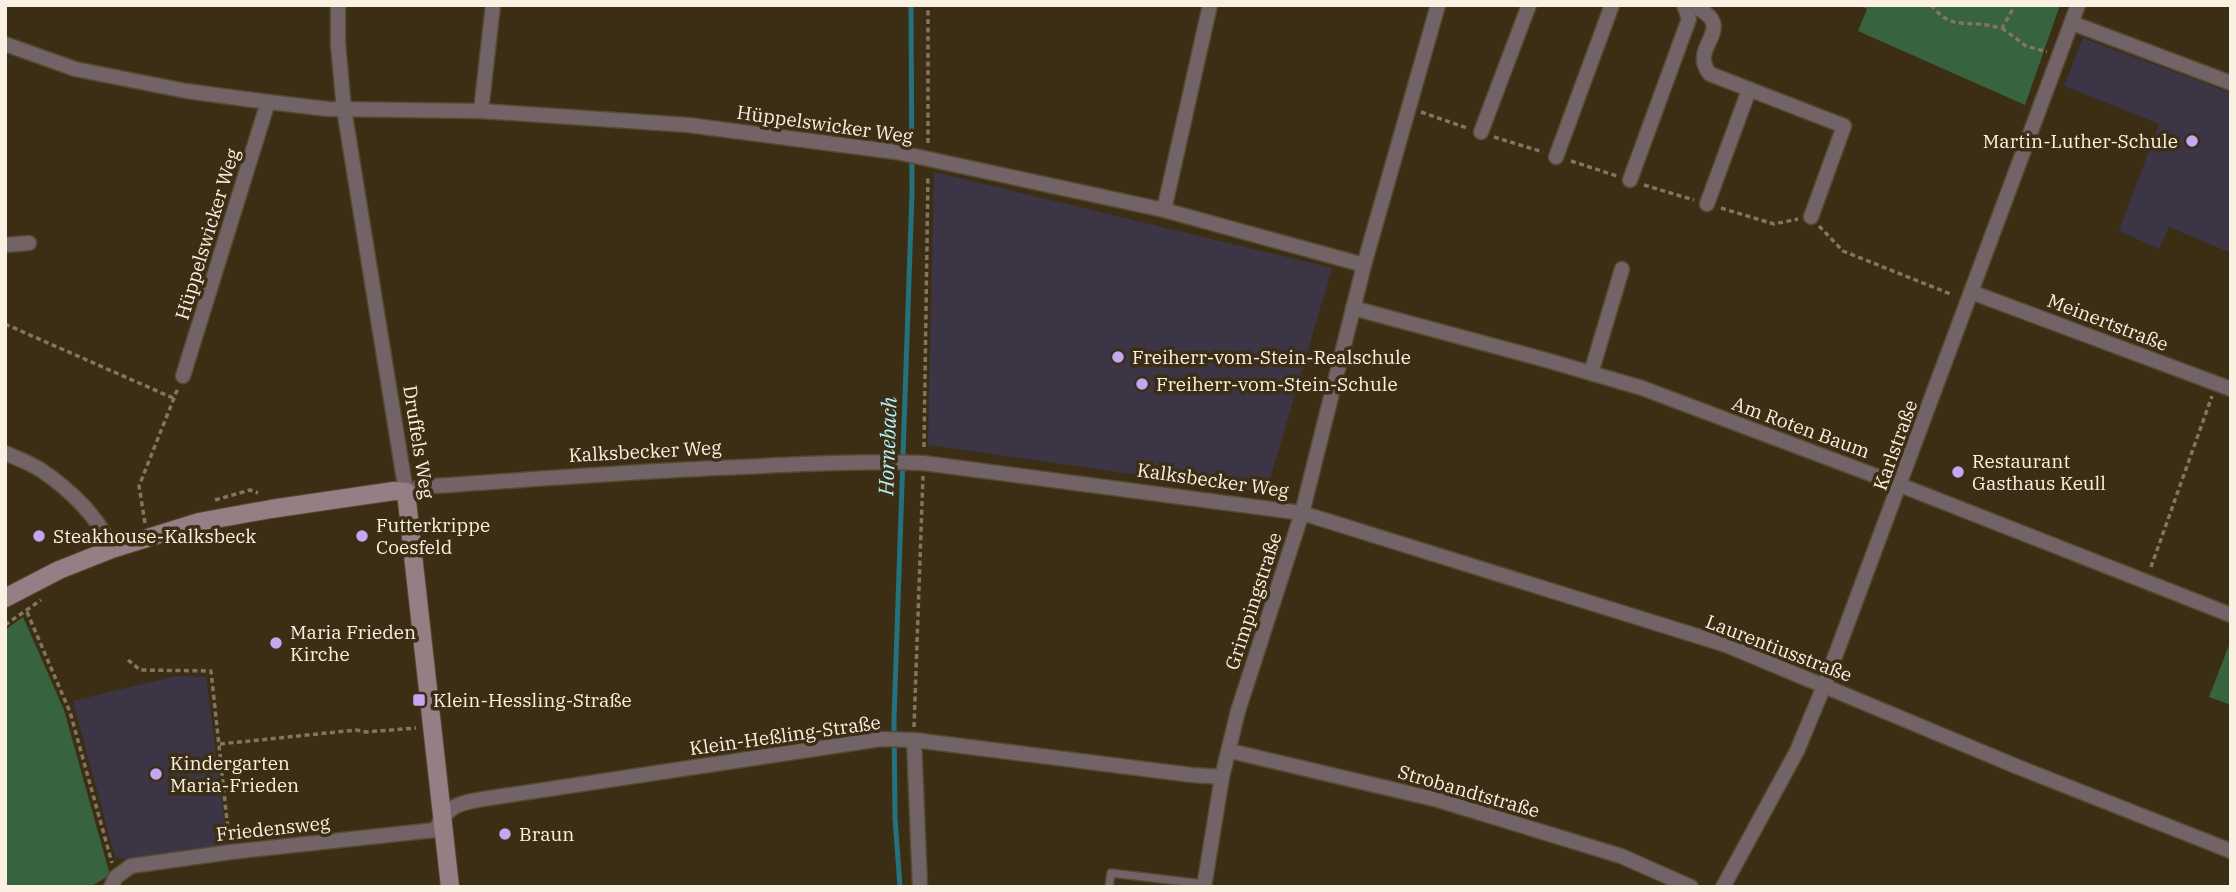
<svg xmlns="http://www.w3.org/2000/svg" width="2236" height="892" font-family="'IBM Plex Serif',serif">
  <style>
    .education { fill: #3b3546 }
    .green { fill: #37633e }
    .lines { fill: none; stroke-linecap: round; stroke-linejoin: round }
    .stream { stroke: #24727d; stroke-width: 5 }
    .lane-casing { stroke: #574931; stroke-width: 10 }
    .street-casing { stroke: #574931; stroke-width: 17 }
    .secondary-casing { stroke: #574931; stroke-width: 20 }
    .path { stroke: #827660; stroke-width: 3.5; stroke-dasharray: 5 3.5; stroke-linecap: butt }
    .lane { stroke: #726367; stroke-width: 7 }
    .street { stroke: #726367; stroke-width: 14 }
    .secondary { stroke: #967e85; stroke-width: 18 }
    .poi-dot { fill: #c4a7f1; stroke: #3c2e14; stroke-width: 2.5 }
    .labels { text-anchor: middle; stroke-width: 7; stroke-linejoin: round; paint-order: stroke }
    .street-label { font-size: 19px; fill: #faf1e2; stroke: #3c2e14 }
    .poi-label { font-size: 19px; fill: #faf1e2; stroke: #3c2e14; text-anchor: start }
    .water-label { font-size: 21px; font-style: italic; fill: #b4f0fa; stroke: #3c2e14 }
  </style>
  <rect width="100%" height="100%" fill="#3c2e14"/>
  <g class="education">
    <polygon points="2083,38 2231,93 2231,253 2169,227 2159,249 2119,231 2159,124 2064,86"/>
    <polygon points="934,172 1332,268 1266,493 928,445"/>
    <polygon points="175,676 206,677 228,846 127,859 115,857 73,701"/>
  </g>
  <g class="green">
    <polygon points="1860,5 2060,5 2025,105 1858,31 1867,9"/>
    <polygon points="23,617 64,710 110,875 90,887 5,887 5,630"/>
    <polygon points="2231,640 2231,705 2209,697"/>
  </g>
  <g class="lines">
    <polyline class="stream" points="900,887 895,818 894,719 912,192 911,5"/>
    <g class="lane-casing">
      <polyline id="lane" points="1109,887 1111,873 1204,884"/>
    </g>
    <g class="street-casing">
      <g id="street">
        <path d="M338,5V44L344,109L406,492L420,487C527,480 634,471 741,467C802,464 862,461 923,463L1302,513L1726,645L2018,767L2231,851"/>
        <path d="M1691,5C1743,27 1686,46 1710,74L1844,126L1811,217"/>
        <polyline points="2072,23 2231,83"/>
        <polyline points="5,44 75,69 186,91 268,102 328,109 481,111 688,125 896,152 1164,210 1364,265"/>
        <polyline points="481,111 493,5"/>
        <polyline points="1481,132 1529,5"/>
        <polyline points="1556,157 1612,5"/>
        <polyline points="1630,180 1689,19 1684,5"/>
        <polyline points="1707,204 1749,90"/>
        <polyline points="1164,210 1210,5"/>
        <polyline points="5,245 29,243"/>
        <polyline points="1971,292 2231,389"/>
        <polyline points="1353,308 1546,360 1642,388 1900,485 2231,615"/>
        <polyline points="1591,373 1622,269"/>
        <polyline points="183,376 268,102"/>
        <path d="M5,453C17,458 30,463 41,470C69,489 99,517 112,549"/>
        <polyline points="914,740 920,887"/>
        <polyline points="1230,751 1438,800 1621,856 1691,887"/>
        <path d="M111,887L116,877L131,866L231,852L435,830C450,805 455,804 483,799L881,739L914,740L1192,775L1222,777"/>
        <polyline points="1204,887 1222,777 1238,711 1302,513 1364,265 1438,5"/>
        <polyline points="1723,887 1797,751 1824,686 2078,5"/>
      </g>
    </g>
    <g class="secondary-casing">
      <polyline id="secondary" points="5,598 59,570 112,549 199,522 271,509 394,491 406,492 450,887"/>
    </g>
    <g class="path">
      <path d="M1931,5C1947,24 1955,23 1978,24C1986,24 1994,27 2002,28L2015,5"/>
      <polyline points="2002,28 2026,46 2047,52"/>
      <polyline points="1421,112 1467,128"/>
      <polyline points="1494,137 1543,152"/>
      <polyline points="928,143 928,5"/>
      <polyline points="1571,161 1617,176"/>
      <polyline points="1644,185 1694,200"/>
      <polyline points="1721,208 1774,224 1798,219"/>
      <polyline points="1819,226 1843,251 1953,295"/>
      <polyline points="5,324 173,398"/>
      <polyline points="924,447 928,175"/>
      <polyline points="215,500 250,490 258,493"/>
      <polyline points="145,523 139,486 178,388"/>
      <polyline points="2151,567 2212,396"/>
      <polyline points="27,612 70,712 112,863"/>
      <polyline points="5,625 41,600"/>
      <polyline points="128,660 140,670 211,671 229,839"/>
      <polyline points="914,727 923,476"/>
      <polyline points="220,744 356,730 366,732 416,728"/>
    </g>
    <use href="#lane" class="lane"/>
    <use href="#street" class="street"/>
    <use href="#secondary" class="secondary"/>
  </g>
  <g class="poi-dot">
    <circle cx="2192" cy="141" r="7"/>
    <circle cx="1118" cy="357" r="7"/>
    <circle cx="1142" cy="384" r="7"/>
    <circle cx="1958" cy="472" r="7"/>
    <circle cx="39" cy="536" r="7"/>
    <circle cx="362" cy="536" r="7"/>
    <circle cx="276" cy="643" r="7"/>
    <rect x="412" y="693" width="14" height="14" rx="3.5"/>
    <circle cx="156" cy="774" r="7"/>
    <circle cx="505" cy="834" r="7"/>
  </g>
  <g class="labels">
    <g class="street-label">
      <text transform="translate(825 124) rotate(8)" y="7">Hüppelswicker Weg</text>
      <text transform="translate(207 234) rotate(-73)" y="7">Hüppelswicker Weg</text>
      <text transform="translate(2108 322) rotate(21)" y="7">Meinertstraße</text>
      <text transform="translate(1801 427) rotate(20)" y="7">Am Roten Baum</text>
      <text transform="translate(419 442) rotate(81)" y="7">Druffels Weg</text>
      <text transform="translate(1895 445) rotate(-70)" y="7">Karlstraße</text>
      <text transform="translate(645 451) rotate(-3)" y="7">Kalksbecker Weg</text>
      <text transform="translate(1213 480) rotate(8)" y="7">Kalksbecker Weg</text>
      <text transform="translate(1253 601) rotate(-72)" y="7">Grimpingstraße</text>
      <text transform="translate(1779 648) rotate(21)" y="7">Laurentiusstraße</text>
      <text transform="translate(785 735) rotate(-8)" y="7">Klein-Heßling-Straße</text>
      <text transform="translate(1469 791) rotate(16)" y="7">Strobandtstraße</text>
      <text transform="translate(273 828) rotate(-6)" y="7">Friedensweg</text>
    </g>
    <g class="poi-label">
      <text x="2178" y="148" text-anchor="end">Martin-Luther-Schule</text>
      <text x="1132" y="364">Freiherr-vom-Stein-Realschule</text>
      <text x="1156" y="391">Freiherr-vom-Stein-Schule</text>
      <text x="1972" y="468">Restaurant<tspan x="1972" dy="22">Gasthaus Keull</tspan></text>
      <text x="376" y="532">Futterkrippe<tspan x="376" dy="22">Coesfeld</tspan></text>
      <text x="53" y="543">Steakhouse-Kalksbeck</text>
      <text x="290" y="639">Maria Frieden<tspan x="290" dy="22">Kirche</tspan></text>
      <text x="433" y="707">Klein-Hessling-Straße</text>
      <text x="170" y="770">Kindergarten<tspan x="170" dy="22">Maria-Frieden</tspan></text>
      <text x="519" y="841">Braun</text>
    </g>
    <g class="water-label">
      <text transform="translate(888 446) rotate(-88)" y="7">Hornebach</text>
    </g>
  </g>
  <rect width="2236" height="892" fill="none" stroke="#faf1e2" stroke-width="14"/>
</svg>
